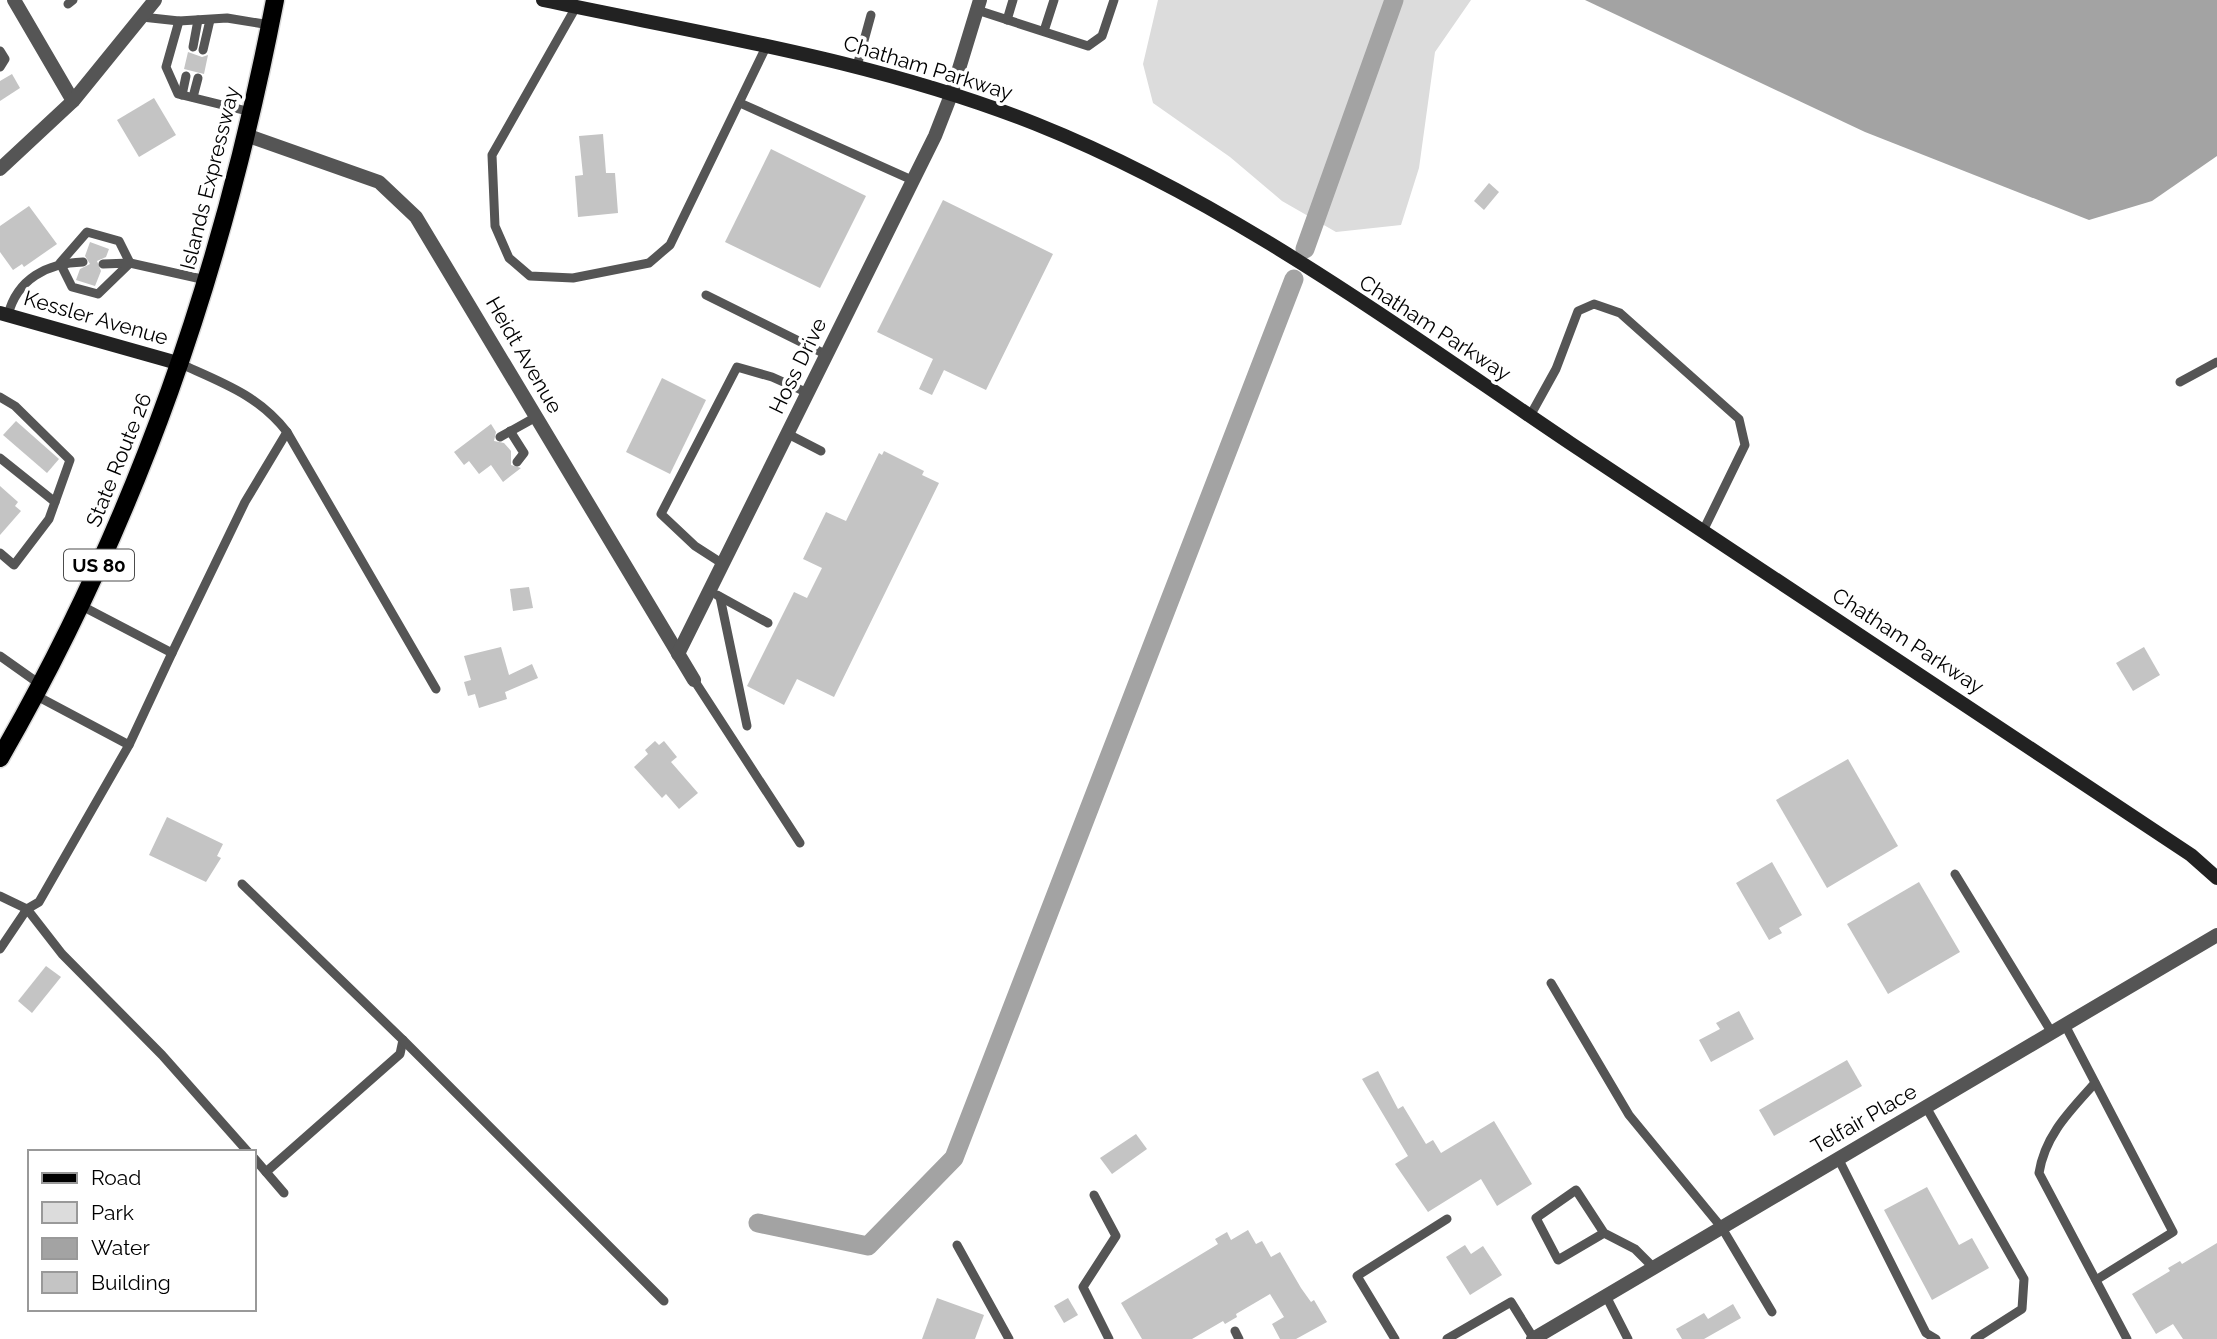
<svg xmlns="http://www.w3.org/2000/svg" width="2217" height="1339" font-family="Raleway,sans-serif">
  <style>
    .green { fill: #dcdcdc }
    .water { fill: #a3a3a3 }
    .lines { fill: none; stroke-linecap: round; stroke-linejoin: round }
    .canal { stroke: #a3a3a3; stroke-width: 19 }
    .building { fill: #c4c4c4 }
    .primary-casing { stroke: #dbdbdb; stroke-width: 21 }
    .lane { stroke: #555; stroke-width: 9 }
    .street { stroke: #555; stroke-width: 14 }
    .secondary { stroke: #222; stroke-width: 14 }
    .primary { stroke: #000; stroke-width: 18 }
    .labels { text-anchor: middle; stroke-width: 7; stroke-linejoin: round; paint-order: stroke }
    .shield { fill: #fff; stroke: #4c4c4c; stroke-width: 2 }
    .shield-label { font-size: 19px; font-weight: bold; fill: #000 }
    .street-label { font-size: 21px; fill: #000; stroke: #fff }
  </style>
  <rect width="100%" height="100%" fill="#fff"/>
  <polygon class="green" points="1158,0 1471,0 1435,52 1419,168 1401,225 1336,232 1282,201 1230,157 1153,103 1143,64"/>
  <polygon class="water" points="1585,0 2217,0 2217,156 2152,201 2089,220 1865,132"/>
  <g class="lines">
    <g class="canal">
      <polyline points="1305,249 1394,0"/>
      <polyline points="758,1223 868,1246 954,1158 1294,279"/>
    </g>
  </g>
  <g class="building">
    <polygon points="188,52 202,57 208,55 204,74 184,69"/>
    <polygon points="12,74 20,88 0,101 0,81"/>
    <polygon points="154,98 176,135 139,157 117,120"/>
    <polygon points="603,134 606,173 615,173 618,213 578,217 575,176 583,175 579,136"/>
    <polygon points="771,149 866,196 820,288 725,242"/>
    <polygon points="1489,183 1499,192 1484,210 1474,201"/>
    <polygon points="943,200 1053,254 986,390 944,370 932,395 919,389 933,359 877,332"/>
    <polygon points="29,206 57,244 24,267 22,264 13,270 0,252 0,226"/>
    <polygon points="90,242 109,249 106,257 97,261 101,271 95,286 76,280 80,269 90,264 85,256"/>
    <polygon points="662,378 706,400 670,474 626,452"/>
    <polygon points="16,421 59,459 47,473 3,435"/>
    <polygon points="491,424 496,432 494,441 504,443 511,451 511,465 521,468 503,482 491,465 479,474 469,461 464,465 454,452"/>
    <polygon points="884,451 924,471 922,475 939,483 834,697 797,679 784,705 747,686 794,592 807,598 822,568 803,559 826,512 846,521 879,453 882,455"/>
    <polygon points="0,486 18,502 15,506 21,511 0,535"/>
    <polygon points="529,587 533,608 513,611 510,589"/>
    <polygon points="501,647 509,675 532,664 538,678 505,692 507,699 479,708 475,694 468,696 464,682 471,680 464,656"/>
    <polygon points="2144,647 2160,675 2133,691 2116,663"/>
    <polygon points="655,741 659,745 664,741 677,757 671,762 698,793 679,809 666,794 662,798 634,767 648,754 645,750"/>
    <polygon points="1848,759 1898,846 1827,888 1776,800"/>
    <polygon points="167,817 223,844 217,856 221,858 206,882 149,855"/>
    <polygon points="1772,862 1802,915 1779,928 1782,933 1769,940 1736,883"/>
    <polygon points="1919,882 1960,952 1888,994 1847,924"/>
    <polygon points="46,966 61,977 32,1013 18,1001"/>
    <polygon points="1739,1011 1754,1039 1711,1062 1699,1040 1720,1029 1716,1023"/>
    <polygon points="1847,1060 1862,1086 1774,1136 1759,1110"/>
    <polygon points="1378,1071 1398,1109 1403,1106 1426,1144 1433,1140 1441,1153 1494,1121 1532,1184 1497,1206 1481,1179 1428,1212 1395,1164 1408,1156 1362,1079"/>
    <polygon points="1136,1134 1147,1149 1112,1174 1100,1158"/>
    <polygon points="1927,1187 1959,1245 1972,1238 1989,1268 1932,1300 1884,1210"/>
    <polygon points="1248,1230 1256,1244 1262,1241 1271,1257 1280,1252 1301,1288 1311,1302 1314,1300 1327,1322 1296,1339 1280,1339 1272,1324 1284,1317 1270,1294 1236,1314 1237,1317 1225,1324 1223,1321 1192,1339 1142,1339 1121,1303 1218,1244 1215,1239 1227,1232 1231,1240"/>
    <polygon points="2217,1243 2217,1339 2183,1339 2173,1324 2156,1334 2132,1294 2170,1271 2168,1268 2180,1261 2182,1264"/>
    <polygon points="1465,1245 1471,1254 1483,1246 1502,1275 1470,1295 1446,1257"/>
    <polygon points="937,1298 984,1315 975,1339 922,1339"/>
    <polygon points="1068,1298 1078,1315 1064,1323 1054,1306"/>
    <polygon points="1733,1304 1741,1318 1704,1339 1682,1339 1676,1329 1704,1313 1708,1319"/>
  </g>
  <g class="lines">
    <g class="primary-casing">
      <path id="primary" d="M0,758C138,518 223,271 275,0"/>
    </g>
    <g class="lane">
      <polyline points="68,4 73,0"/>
      <polyline points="576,7 492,155 495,226 509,258 530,276 573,278 649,263 670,245 766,47"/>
      <polyline points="977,10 1088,46 1102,36 1114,0"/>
      <polyline points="142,17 179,21 227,18 270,25"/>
      <polyline points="1007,20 1013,0"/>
      <polyline points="179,21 166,67 178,94 251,112"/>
      <polyline points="1044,31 1054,0"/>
      <polyline points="193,47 198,20"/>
      <polyline points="203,50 210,20"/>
      <polyline points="0,51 5,59 0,67"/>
      <polyline points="857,66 871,15"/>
      <polyline points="182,95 186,76"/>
      <polyline points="193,97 198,78"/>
      <polyline points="740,103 912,180"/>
      <polygon points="87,232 119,241 130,263 98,294 72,287 60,263"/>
      <polyline points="103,264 130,263 206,280"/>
      <polyline points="706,295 827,355"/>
      <path d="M8,315C17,279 47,263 83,262"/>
      <path d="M181,364C223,383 258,395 287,432L436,689"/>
      <polyline points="2180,382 2217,362"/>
      <polyline points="0,397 15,406 70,460 49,519 14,565 0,553"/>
      <polyline points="1530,416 1556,369 1578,311 1594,304 1620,313 1739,419 1745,445 1703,531"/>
      <polyline points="510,431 524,453 517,462"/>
      <polyline points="788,434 821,451"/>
      <polyline points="500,437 536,417"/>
      <polyline points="0,458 55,502"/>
      <polyline points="723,564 695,546 661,514 737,367 772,377 808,393"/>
      <polyline points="717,595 768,623"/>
      <polyline points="720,597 747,726"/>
      <polyline points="172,653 245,502 287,432"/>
      <polyline points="0,656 41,685"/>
      <polyline points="694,680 800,843"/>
      <polyline points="35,695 129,745"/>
      <polyline points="1955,874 2052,1033"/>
      <polyline points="242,884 403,1040 400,1054 266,1172"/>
      <polyline points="0,896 27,909 39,902 129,745 172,653 80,605"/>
      <polyline points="0,949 27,909 62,954 162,1055 248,1152"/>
      <polyline points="1551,983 1629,1115 1722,1228 1772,1312"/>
      <polyline points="2065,1025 2173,1232 2096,1280"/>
      <polyline points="403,1040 664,1301"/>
      <path d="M2095,1083C2070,1111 2045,1135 2039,1173L2127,1339"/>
      <polyline points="1926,1107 2024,1279 2022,1309 1975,1339"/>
      <polyline points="254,1158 284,1193"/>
      <polyline points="1838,1158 1926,1333 1936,1339"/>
      <polyline points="1094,1195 1116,1236 1083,1287 1109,1339"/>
      <polyline points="1604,1233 1558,1260 1536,1218 1576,1190 1604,1233 1635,1249 1654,1268"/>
      <polyline points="957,1245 1009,1339"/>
      <polyline points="1606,1296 1628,1339"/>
      <polyline points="1235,1331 1239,1339"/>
      <polyline points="1395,1339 1357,1276 1447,1219"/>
      <polyline points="1447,1339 1511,1302 1534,1339"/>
    </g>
    <g class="street">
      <polyline points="14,0 73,101"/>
      <polyline points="246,135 379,182 416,217 694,680"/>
      <polyline points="0,169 73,101 155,0"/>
      <polyline points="678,654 935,136 951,95 980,0"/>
      <polyline points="1533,1339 2217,935"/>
    </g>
    <g class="secondary">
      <path d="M543,0C708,35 878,61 1036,124C1229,201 1399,328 1570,443C1776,581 1985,717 2191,855L2217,878"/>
      <polyline points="0,313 181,364"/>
    </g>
    <use href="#primary" class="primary"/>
  </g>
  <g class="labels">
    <rect class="shield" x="64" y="549.5" width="70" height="31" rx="5"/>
    <g class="shield-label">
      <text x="99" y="572">US 80</text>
    </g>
    <g class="street-label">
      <text transform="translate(928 68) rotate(17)" y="7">Chatham Parkway</text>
      <text transform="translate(210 178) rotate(-76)" y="7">Islands Expressway</text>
      <text transform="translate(96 318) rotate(16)" y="7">Kessler Avenue</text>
      <text transform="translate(1435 328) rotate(33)" y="7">Chatham Parkway</text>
      <text transform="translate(524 355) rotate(60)" y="7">Heidt Avenue</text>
      <text transform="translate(798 366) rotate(-64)" y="7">Hoss Drive</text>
      <text transform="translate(119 460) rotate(-68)" y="7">State Route 26</text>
      <text transform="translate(1908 641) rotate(33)" y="7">Chatham Parkway</text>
      <text transform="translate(1864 1119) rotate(-30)" y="7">Telfair Place</text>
    </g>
  </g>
  <rect x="28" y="1150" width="228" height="161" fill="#ffffff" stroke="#999999" stroke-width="2"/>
  <rect x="42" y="1173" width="35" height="10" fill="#000000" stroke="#999999" stroke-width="2"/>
  <text x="91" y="1185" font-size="21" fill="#000000">Road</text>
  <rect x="42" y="1202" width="35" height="21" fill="#dcdcdc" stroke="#999999" stroke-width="2"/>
  <text x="91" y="1220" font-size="21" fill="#000000">Park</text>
  <rect x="42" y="1238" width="35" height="21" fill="#a3a3a3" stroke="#999999" stroke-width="2"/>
  <text x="91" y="1255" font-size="21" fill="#000000">Water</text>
  <rect x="42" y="1272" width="35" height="21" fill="#c4c4c4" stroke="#999999" stroke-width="2"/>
  <text x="91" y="1290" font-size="21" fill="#000000">Building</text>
</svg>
